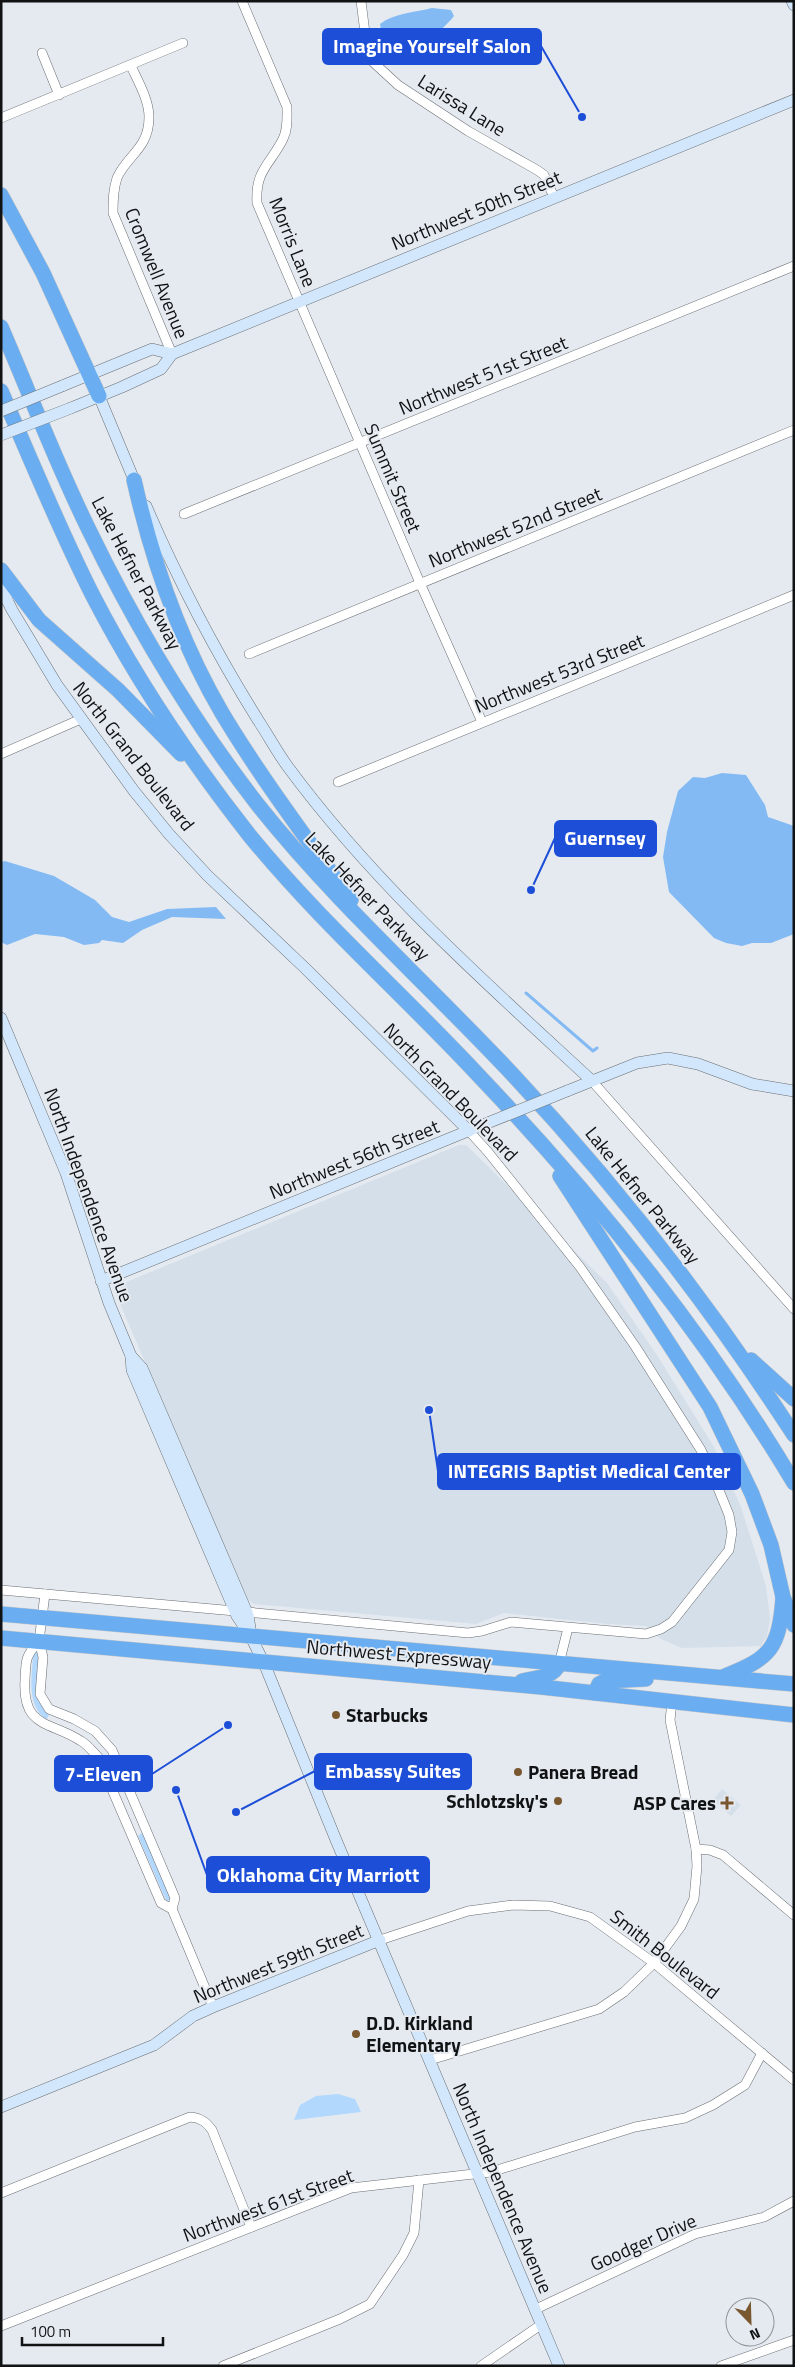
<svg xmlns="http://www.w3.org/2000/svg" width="795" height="2367" font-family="'Titillium Web',sans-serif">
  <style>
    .built { fill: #d4dfea }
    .green { fill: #b3d8fe }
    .water { fill: #83baf3 }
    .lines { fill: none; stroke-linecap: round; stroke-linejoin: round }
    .stream { stroke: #83baf3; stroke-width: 3 }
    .street-casing { stroke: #6a6e73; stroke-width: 10 }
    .secondary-casing { stroke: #6a6e73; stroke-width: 12 }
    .highway-casing { stroke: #c6c6c7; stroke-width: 16 }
    .street { stroke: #fff; stroke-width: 9 }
    .secondary { stroke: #d2e7fb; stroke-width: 11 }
    .highway { stroke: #6aaef1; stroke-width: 15 }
    .secondary-bridge-casing { stroke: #6a6e73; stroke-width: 12; stroke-linecap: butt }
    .secondary-bridge { stroke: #d2e7fb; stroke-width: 11 }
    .poi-dot { fill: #79572f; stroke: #e5eaf0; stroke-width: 2 }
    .labels { text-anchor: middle; stroke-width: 4; stroke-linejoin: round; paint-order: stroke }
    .street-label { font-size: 19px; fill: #101214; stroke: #e5eaf0 }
    .poi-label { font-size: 19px; font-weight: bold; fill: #101214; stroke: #e5eaf0; text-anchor: start }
    .leader { fill: none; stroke: #1d4ed8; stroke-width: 2 }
    .callout-dot { fill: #1d4ed8; stroke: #e5eaf0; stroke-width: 2 }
    .callout { fill: #1d4ed8; stroke: #1d4ed8; stroke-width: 2 }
    .callout-label { font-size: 20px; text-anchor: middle; font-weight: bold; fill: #fff }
  </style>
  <rect width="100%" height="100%" fill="#e5eaf0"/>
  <g class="built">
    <polygon points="459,1145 466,1145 607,1283 657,1355 714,1447 741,1507 766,1586 770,1618 767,1636 761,1646 682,1648 661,1639 646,1626 608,1624 504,1613 476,1624 254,1604 248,1600 117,1297 119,1290 124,1283"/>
    <polygon points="722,1789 741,1805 731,1816 713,1800"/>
  </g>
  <g class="green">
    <path d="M36,1650L39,1651L38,1699L49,1715L46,1720C26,1703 32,1678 33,1655Z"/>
    <polygon points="143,1832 170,1896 170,1900 167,1901 165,1898 138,1836"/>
    <polygon points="338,2094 355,2099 361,2112 294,2120 300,2105 316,2096"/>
  </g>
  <g class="water">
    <path d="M432,8L451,10L454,16C445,28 404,65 388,54C381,49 382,32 380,24C394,13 416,12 432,8Z"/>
    <polygon points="722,773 746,775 765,805 768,817 794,826 794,934 771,943 752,943 742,946 726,943 714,938 669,892 663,857 667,832 678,791 693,777 705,778"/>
    <polygon points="5,861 54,876 95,900 112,917 129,922 167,909 216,907 226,919 172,917 142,930 123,943 102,940 99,943 84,945 64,937 35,934 7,945 1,942 1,862"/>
  </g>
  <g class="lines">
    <polyline class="stream" points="526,993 593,1051 597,1048"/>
    <g class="street-casing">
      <g id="street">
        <path d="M242,1L287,107C287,118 288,129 283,139C270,165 255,170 257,203L420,583L482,722"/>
        <polyline points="361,1 366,41 373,62 398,85 468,131 537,170 544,175 554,197"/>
        <polyline points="42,53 59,95"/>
        <path d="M131,66C138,81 149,100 149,117C149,149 127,155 117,178C113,190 113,201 113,213L172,354"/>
        <polyline points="1,118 183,43"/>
        <polyline points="184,514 794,266"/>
        <polyline points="249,654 794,430"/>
        <polyline points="1,754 81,719"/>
        <polyline points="338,782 794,595"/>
        <polyline points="592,1081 794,1309"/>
        <polyline points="1,1590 235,1611"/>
        <polyline points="45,1594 39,1641 43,1657 40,1694 49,1709 74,1719 95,1731 112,1750 175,1898 172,1909"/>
        <polyline points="247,1612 468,1633 482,1631 511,1622 646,1634 661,1629 672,1622 729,1550 732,1532 729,1515 718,1488 701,1450 635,1346 580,1267 488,1152 469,1131"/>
        <path d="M39,1641C25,1657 26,1659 25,1680C22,1729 51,1721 81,1741C88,1745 93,1752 98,1757L161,1903L172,1909L213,2007"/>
        <polyline points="559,1664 568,1628"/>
        <polyline points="696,1849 710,1850 723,1855 794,1915"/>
        <polyline points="380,1940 468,1911 513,1905 550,1906 590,1917 654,1963 794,2080"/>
        <polyline points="430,2060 599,2009 624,1992 654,1963 681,1926 694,1899 697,1866 696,1849 670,1720 672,1702"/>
        <path d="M1,2193L190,2117C201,2118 206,2122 212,2130L251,2227"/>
        <polyline points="536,2309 695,2234 764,2217 794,2201"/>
        <polyline points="1,2326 351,2188 491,2172 635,2127 685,2118 713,2105 745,2085 762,2053"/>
        <polyline points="223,2366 340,2319 370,2304 403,2255 414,2233 419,2180"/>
        <polyline points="481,2366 542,2324"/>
        <polyline points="721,2366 794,2340"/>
      </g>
    </g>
    <g class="secondary-casing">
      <g id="secondary">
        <polyline points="792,1 794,5"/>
        <polyline points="62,386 152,349 172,354"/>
        <polyline points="99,396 137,487"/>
        <polyline points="71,408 122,387 161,369 172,354 794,100"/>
        <path d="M146,506C178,580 215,651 258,720C268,735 277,752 288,767C375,885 485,982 592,1081"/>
        <polyline points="1,588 12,610 57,685 134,791 169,834 207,875 306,969 469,1131"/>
        <polyline points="1,1018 66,1173 109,1303 131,1356 142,1368 248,1615 251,1635"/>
        <polyline points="567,1091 637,1063 668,1058 698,1064 752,1084 794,1091"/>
        <polyline points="101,1281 485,1124"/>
        <polyline points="131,1356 132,1370 237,1616 251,1637 264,1663 336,1840 559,2366"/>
        <polyline points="1,2107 154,2045 193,2016 213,2007 380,1940"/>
      </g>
    </g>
    <g class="highway-casing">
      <g id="highway">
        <polyline points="1,195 43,273 99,396"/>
        <path d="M1,327C30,394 56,463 89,530C136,627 192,720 258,805C336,903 429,985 514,1076C618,1187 711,1307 794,1435"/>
        <path d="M1,391C31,460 59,529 93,596C137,681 191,761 250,836C321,923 405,996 481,1078C599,1202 706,1336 794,1483"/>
        <path d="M134,480C152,560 181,643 222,713C261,778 307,839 351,900"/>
        <polyline points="1,570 39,620 118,690 181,754"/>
        <polyline points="560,1176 710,1407 752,1494 771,1545 783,1597 794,1625"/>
        <polyline points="751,1360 794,1399"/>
        <polyline points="1,1614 794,1684"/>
        <polyline points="1,1638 541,1687 794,1715"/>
        <path d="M725,1676C771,1658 779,1648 783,1598"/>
        <path d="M522,1681C535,1678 553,1678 559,1664"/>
        <polyline points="595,1693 599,1684 605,1681 646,1679"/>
      </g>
    </g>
    <use href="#street" class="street"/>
    <use href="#secondary" class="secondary"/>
    <use href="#highway" class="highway"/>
    <g class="secondary-bridge-casing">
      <g id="secondary-bridge">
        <polyline points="1,411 62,386"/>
        <polyline points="1,435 71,408"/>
        <polyline points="485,1124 567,1091"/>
      </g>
    </g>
    <use href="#secondary-bridge" class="secondary-bridge"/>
  </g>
  <g class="poi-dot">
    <circle cx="336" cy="1715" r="5"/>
    <circle cx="518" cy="1772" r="5"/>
    <circle cx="558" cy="1801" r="5"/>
    <path d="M724.5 1795.5h5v5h5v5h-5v5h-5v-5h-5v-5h5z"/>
    <circle cx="356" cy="2034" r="5"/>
  </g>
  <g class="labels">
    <g class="street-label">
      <text transform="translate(462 105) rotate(32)" y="7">Larissa Lane</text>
      <text transform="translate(476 210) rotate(-22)" y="7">Northwest 50th Street</text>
      <text transform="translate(293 242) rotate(68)" y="7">Morris Lane</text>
      <text transform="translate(157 273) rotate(68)" y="7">Cromwell Avenue</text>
      <text transform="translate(483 375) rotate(-22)" y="7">Northwest 51st Street</text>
      <text transform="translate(393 478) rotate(67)" y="7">Summit Street</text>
      <text transform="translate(515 527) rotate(-22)" y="7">Northwest 52nd Street</text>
      <text transform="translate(137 573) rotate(62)" y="7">Lake Hefner Parkway</text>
      <text transform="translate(559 673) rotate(-22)" y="7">Northwest 53rd Street</text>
      <text transform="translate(134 756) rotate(52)" y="7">North Grand Boulevard</text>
      <text transform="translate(368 896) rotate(46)" y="7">Lake Hefner Parkway</text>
      <text transform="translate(451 1092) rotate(46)" y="7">North Grand Boulevard</text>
      <text transform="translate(354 1159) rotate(-22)" y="7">Northwest 56th Street</text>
      <text transform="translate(89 1195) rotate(70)" y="7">North Independence Avenue</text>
      <text transform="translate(643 1195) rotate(51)" y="7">Lake Hefner Parkway</text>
      <text transform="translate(399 1654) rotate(5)" y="7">Northwest Expressway</text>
      <text transform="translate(665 1954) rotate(38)" y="7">Smith Boulevard</text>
      <text transform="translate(278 1963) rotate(-22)" y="7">Northwest 59th Street</text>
      <text transform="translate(503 2188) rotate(67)" y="7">North Independence Avenue</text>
      <text transform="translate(268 2205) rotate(-20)" y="7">Northwest 61st Street</text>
      <text transform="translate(643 2242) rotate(-24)" y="7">Goodger Drive</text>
    </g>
    <g class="poi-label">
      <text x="346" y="1722">Starbucks</text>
      <text x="528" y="1779">Panera Bread</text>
      <text x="548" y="1808" text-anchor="end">Schlotzsky's</text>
      <text x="716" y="1810" text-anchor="end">ASP Cares</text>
      <text x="366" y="2030">D.D. Kirkland<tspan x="366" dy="22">Elementary</tspan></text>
    </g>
  </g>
  <path class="leader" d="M582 117L541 46M531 890L555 838M429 1410L438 1471M236 1812L315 1771M228 1725L152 1774M176 1790L207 1875"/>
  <g class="callout-dot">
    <circle cx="582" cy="117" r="5"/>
    <circle cx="531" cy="890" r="5"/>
    <circle cx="429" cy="1410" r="5"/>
    <circle cx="236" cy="1812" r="5"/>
    <circle cx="228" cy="1725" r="5"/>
    <circle cx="176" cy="1790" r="5"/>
  </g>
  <g class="callout">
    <rect x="323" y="29" width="218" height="35" rx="5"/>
    <rect x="555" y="821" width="101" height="35" rx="5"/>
    <rect x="438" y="1454" width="302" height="35" rx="5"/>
    <rect x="315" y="1754" width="156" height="35" rx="5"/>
    <rect x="55" y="1756" width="97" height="35" rx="5"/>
    <rect x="207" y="1857" width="222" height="35" rx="5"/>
  </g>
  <g class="callout-label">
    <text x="432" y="53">Imagine Yourself Salon</text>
    <text x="605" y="845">Guernsey</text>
    <text x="589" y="1478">INTEGRIS Baptist Medical Center</text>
    <text x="393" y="1778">Embassy Suites</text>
    <text x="103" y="1781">7-Eleven</text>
    <text x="318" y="1882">Oklahoma City Marriott</text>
  </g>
  <rect width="795" height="2367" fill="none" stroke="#101214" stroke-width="5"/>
  <g transform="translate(750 2322) rotate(157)"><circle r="24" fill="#e5eaf0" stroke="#909498"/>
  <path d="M0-4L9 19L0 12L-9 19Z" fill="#79572f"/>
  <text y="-8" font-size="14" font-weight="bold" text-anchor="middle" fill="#101214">N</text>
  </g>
  <path d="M22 2337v8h141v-8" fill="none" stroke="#101214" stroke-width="2.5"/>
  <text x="30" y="2337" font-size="15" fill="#101214" stroke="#e5eaf0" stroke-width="4" paint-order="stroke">100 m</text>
</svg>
